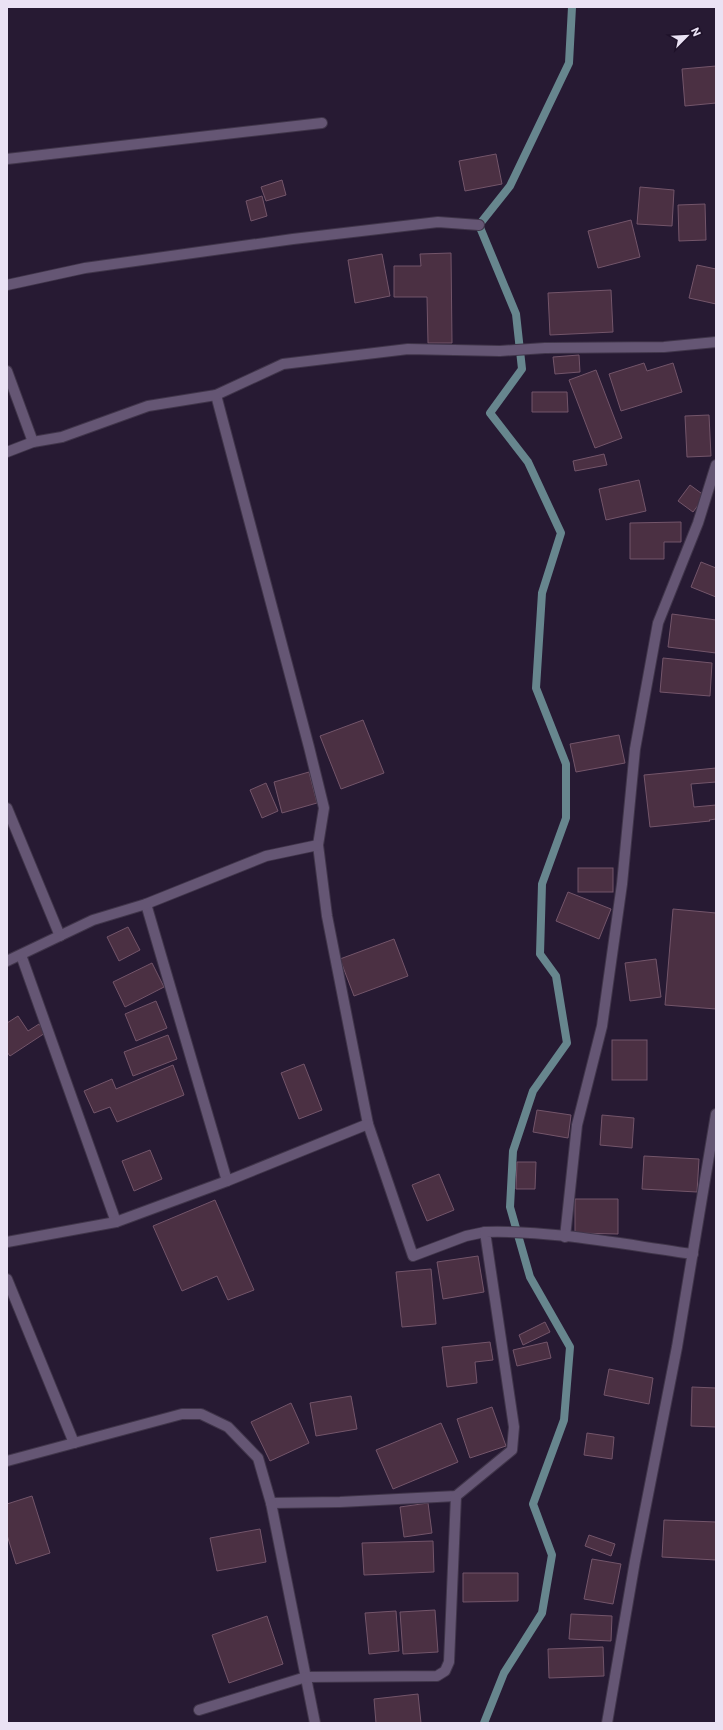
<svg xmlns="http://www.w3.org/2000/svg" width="723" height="1730" font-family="Commissioner,sans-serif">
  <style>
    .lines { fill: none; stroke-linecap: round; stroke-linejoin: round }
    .stream { stroke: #67868e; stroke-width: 8 }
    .building { fill: #4b3043; stroke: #73556a }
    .street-casing { stroke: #40354a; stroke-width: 12 }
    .street { stroke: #655674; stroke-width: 10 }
  </style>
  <rect width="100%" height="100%" fill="#271a33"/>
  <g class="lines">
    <polyline class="stream" points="484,1723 504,1673 542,1613 552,1555 533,1504 564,1420 570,1347 530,1277 510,1207 513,1151 533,1091 567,1043 556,976 540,954 542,884 566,818 566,764 536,688 542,593 561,533 528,462 490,413 522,369 516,314 479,225 510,186 569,63 572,7"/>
  </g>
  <g class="building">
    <polygon points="716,66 716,103 685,106 682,69"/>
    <polygon points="496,154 502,184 465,191 459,161"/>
    <polygon points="282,180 286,195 266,201 261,187"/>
    <polygon points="640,187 674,190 672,226 637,224"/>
    <polygon points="262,196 267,216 251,221 246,201"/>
    <polygon points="705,204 706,240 679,241 678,205"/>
    <polygon points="631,220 640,257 598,268 588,231"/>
    <polygon points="451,253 452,343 428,343 427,297 394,297 394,266 421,266 420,254"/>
    <polygon points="382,254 390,296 355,303 348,260"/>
    <polygon points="697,265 716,269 716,304 689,298"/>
    <polygon points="611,290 613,332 550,335 548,293"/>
    <polygon points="579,355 580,372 555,374 553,357"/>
    <polygon points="644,363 647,371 673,363 682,392 621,411 609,374"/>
    <polygon points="596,370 622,438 595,448 569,380"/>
    <polygon points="532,392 567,392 568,412 532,412"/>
    <polygon points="709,415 711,456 687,457 685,416"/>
    <polygon points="604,454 607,465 575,471 573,461"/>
    <polygon points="639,480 646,511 606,520 599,489"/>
    <polygon points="690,485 705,496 693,512 678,501"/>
    <polygon points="681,522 681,542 664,542 664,559 630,559 630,523"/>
    <polygon points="701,562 716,568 716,597 691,587"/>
    <polygon points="672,614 716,620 716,653 668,647"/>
    <polygon points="663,658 712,663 710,696 660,692"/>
    <polygon points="363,720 384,773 341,789 320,736"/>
    <polygon points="619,735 625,763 576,772 570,744"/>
    <polygon points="716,768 716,782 691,784 694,807 716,805 716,819 709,820 710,821 650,827 644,775"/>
    <polygon points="309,772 317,803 282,813 274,782"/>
    <polygon points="266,783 278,811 262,818 250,790"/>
    <rect x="578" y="868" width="35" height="24"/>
    <polygon points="568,892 611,909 599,939 556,921"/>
    <polygon points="673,909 716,913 716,1009 665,1005"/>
    <polygon points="128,927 140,950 119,961 107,937"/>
    <polygon points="394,939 408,976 354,996 340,959"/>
    <polygon points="656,959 661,997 630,1001 625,963"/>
    <polygon points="152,963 164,987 125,1007 113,982"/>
    <polygon points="156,1001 167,1028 136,1041 125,1014"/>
    <polygon points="18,1016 28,1031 39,1024 45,1033 10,1056 7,1052 7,1023"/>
    <polygon points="168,1035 177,1059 133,1076 124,1052"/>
    <rect x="612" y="1040" width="35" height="40"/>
    <polygon points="304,1064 322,1110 299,1119 281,1073"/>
    <polygon points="173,1065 184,1095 117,1122 110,1107 94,1113 84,1091 112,1079 116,1089"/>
    <polygon points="537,1110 571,1115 568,1138 533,1132"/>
    <polygon points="602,1115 634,1118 632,1148 600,1145"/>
    <polygon points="150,1150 162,1179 134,1191 122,1161"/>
    <polygon points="644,1156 699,1159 697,1192 642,1189"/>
    <polygon points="517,1162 536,1162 535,1189 516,1189"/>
    <polygon points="439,1174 454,1210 427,1221 412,1185"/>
    <polygon points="575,1199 618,1199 618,1234 575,1233"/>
    <polygon points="215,1200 254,1290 228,1300 217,1276 182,1291 153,1226"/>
    <polygon points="478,1256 484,1292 443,1299 437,1262"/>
    <polygon points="431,1269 436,1324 402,1327 396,1272"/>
    <polygon points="545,1322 550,1332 523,1345 519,1335"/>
    <polygon points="490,1342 493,1360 475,1362 477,1383 447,1387 442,1347"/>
    <polygon points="547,1342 551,1358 517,1366 513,1350"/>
    <polygon points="609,1369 653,1378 649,1404 604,1395"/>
    <polygon points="692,1387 716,1388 716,1427 691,1426"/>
    <polygon points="351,1396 357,1429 316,1436 310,1403"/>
    <polygon points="291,1403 309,1443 270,1461 251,1422"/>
    <polygon points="492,1407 506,1446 470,1458 457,1419"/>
    <polygon points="441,1423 458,1462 393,1489 376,1450"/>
    <polygon points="587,1433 614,1437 612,1459 584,1455"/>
    <polygon points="32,1496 50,1553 16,1564 7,1535 7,1504"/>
    <polygon points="428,1503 432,1533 404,1537 400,1507"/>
    <polygon points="664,1520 716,1522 716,1560 662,1557"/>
    <polygon points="260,1529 266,1562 217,1571 210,1538"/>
    <polygon points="589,1535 615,1544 611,1556 585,1546"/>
    <polygon points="433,1541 434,1572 364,1575 362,1543"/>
    <polygon points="592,1559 621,1564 613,1604 584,1599"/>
    <polygon points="463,1573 518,1573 518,1601 463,1602"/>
    <polygon points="435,1610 438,1652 403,1654 400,1612"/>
    <polygon points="396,1611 399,1651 369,1654 365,1613"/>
    <polygon points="571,1614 612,1616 611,1641 569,1639"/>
    <polygon points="267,1616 283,1664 229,1683 212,1635"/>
    <polygon points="603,1647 604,1676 549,1678 548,1649"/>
    <polygon points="418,1694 421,1723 376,1723 374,1699"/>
  </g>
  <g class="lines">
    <g class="street-casing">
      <g id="street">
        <polyline points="7,159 322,123"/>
        <polyline points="7,285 85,268 293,239 438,222 479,225"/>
        <polyline points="7,371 33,442"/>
        <polyline points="216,395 309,747 324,808 318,845 327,916 368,1124 413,1256 466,1236 485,1232"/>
        <polyline points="7,452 33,442 62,437 148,406 216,395 283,364 408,349 500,351 545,348 664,347 716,342"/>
        <polyline points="7,808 60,936"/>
        <polyline points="146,904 227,1181"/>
        <polyline points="21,955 116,1222"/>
        <polyline points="7,961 93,920 146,904 266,856 318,845"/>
        <polyline points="565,1237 577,1125 602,1026 622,884 635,749 658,623 698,523 716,465"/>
        <polyline points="7,1242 116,1222 227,1181 368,1124"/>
        <polyline points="7,1279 74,1443"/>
        <path d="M7,1461L182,1414H201L228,1427L258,1458L271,1503L340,1502L456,1496L512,1450L514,1427L485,1232C553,1230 626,1245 693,1254"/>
        <polyline points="271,1503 315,1723"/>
        <polyline points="199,1710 306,1677 437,1676 445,1671 449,1662 456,1496"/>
        <polyline points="607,1723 635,1561 677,1347 716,1114"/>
      </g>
    </g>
    <use href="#street" class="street"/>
  </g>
  <rect width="723" height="1730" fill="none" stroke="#eae2f4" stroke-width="16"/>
  <g transform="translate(687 36) rotate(66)" stroke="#1e1129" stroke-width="3" paint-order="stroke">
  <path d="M0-3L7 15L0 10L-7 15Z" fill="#eae2f4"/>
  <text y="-6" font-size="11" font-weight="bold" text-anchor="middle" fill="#eae2f4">N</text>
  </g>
</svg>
